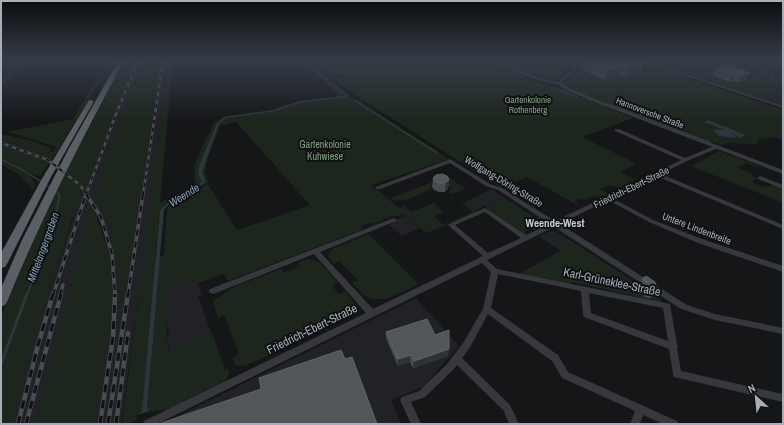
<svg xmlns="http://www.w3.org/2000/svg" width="784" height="425" font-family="'Archivo Narrow',sans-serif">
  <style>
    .built { fill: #212225 }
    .green { fill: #1d261d; fill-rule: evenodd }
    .water { fill: #2b373c }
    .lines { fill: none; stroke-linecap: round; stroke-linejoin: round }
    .stream-far2 { stroke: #2b373c; stroke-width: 1.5 }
    .stream-far1 { stroke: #2b373c; stroke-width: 2 }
    .stream { stroke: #2b373c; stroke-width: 3 }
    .minor { fill: #36383d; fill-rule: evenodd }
    .tertiary { fill: #36383d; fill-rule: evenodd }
    .trunk { fill: #5a5e65; fill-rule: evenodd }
    .rail-far2-casing { stroke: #494c52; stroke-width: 2.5 }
    .rail-far1-casing { stroke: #494c52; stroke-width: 3.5 }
    .rail-casing { stroke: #494c52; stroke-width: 4.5 }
    .rail-far2 { stroke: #101113; stroke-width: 1.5; stroke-dasharray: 4; stroke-linecap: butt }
    .rail-far1 { stroke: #101113; stroke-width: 2; stroke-dasharray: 6; stroke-linecap: butt }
    .rail { stroke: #101113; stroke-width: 3; stroke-dasharray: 8; stroke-linecap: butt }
    .wall { fill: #484b50 }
    .shaded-wall { fill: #2f3235 }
    .building { fill: #52565b; stroke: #60646a }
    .labels { text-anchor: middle; stroke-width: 4; stroke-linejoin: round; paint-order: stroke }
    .far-park-label { font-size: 9px; fill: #80a37e; stroke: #101113 }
    .far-street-label { font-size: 9px; fill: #a7aeb8; stroke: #101113 }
    .park-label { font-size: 10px; fill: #80a37e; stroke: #101113 }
    .street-label { font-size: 10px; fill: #a7aeb8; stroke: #101113 }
    .water-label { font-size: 11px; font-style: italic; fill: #7da2b4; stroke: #101113 }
    .neighbourhood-label { font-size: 11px; font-weight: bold; fill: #c8cdd4; stroke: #101113 }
    .near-street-label { font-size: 12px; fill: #a7aeb8; stroke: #101113 }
  </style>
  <rect width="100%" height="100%" fill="#151618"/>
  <g class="built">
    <polygon points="136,61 143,61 96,194 107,220 147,144 161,61 168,61 141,278 121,424 94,424 109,323 109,265 104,232 96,214 91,208 37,424 10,424 43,308 81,195 63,173 52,166 31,155 28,156 17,150 1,145 1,140 29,147 39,151 37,152 59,163 86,184"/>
    <polygon points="688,61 783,61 783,106 682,72 679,70 670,67"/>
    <polygon points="492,189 503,197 476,210 465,202"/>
    <polygon points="405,216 419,228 402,236 389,225 394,223 392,221"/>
    <polygon points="555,231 661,299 662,303 587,285 571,282 570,284 519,274 561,251 539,236 548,232"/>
    <polygon points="196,279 202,295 198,296 211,333 170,350 166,336 169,334 165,315 172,312 166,291"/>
    <polygon points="416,298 459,346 423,387 391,400 401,424 162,424"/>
  </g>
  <g class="green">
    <path d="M108,61H112L55,155L40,176C27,173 15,163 1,158V145L17,150L28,156L31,155L34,156L39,154L36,152L39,151L29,147L1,140V134L32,141L52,148L47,155L56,148L54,146L7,132L73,119Z"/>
    <polygon points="124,61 136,61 71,222 43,308 10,424 1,424 1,317 50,203"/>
    <path d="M143,61H161L123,303H119C120,273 115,244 105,216L97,219C124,275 104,364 94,424H37L90,211L104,169Z"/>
    <path d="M168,61H173L160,202L176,196L195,184L194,165L214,122L225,116L274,110L299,101L339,96L314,71L303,65L300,61H307L310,65L320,70L351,98L357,100L449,159L371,185L375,191L378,190L399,208L404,206L411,212L434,203L444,212L434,216L444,225L473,212L459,201H460L463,203L465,202L478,212L426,233L403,214L392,217L391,216L374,224L372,222L361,226L363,229L228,281L224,274L198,283L196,279L166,291L172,312L165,315L167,322L166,336L169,350L212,332L225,370L228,368C230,374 228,377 224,382L168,410L149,411L137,415L136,420L129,424H122L141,278ZM236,122L310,205L237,230L208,184L170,205L167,210L164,256L155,258L160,212L165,205L209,182L205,173L207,160L220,126Z"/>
    <path d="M311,61H485L525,76L522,77C533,81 545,84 556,88L558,86L572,93L562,90L633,118L582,137L637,164L620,172L636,180L619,188L609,185L600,189L608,194L598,198L594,196L585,200L581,198L574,201L581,207L527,177L501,188L360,98L333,79L343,77L341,74L330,76Z"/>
    <path d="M493,61H512L536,68L564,71L568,67H565L567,65L566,63L558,62C562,60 569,64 571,68L558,80L552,81Z"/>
    <path d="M590,64L645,72L656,70L644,65L647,64L783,110V140C774,136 767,138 758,139L757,144L728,143L722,145L580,93L565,84V82L578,70L577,66Z"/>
    <polygon points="740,65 770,71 767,71 783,75 783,84 767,80 770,76 764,71"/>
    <polygon points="713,75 724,80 727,79 738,82 746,80 779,90 769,94 765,93 754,97 726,88 732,85 724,87 702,79"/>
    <polygon points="719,151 764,168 757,167 745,163 738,168 754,174 752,176 757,178 752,182 765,187 774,185 783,189 783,203 691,166"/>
    <path d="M1,160C13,165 39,174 34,190L19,175L1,164Z"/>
    <path d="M448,176L465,189L453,194L449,193L451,188L446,183H434L431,186V189C421,193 401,206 391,198Z"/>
    <polygon points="503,197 536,218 538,217 542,219 542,225 533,230 529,227 526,228 528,230 525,231 526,233 522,235 486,210 487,205"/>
    <path d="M369,234L371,237L418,284C403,291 381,307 364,295C360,292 356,287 353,283L358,280L339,261L334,264L328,255L329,252L334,248Z"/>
    <polygon points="568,239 621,273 607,283 614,288 614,291 571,282 570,284 561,282 561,280 554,278 554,281 519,274 561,251 558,249 567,244"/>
    <path d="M308,259L316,261L320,263L338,283L332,286L339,294L345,291C352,299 356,302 354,314L245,366L235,365L232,358L239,353L224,315L218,319L213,301L234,287L281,269L284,273L300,266L298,262Z"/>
  </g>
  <g class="water">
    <polygon points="223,119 224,120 219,124 202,172 205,179 205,183 171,203 164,209 147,407 149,411 137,415 142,411 160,211 165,205 202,182 198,174 199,166 217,123"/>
    <polygon points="708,120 746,135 739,138 732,133 736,138 719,136 713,130 725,130 704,122"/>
  </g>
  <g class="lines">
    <g class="stream-far2">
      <polyline points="508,66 533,76"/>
      <polyline points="753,67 772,74 774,80"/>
      <polyline points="770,79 783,82"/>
      <polyline points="1,85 23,61"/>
      <polyline points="554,88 577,97"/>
      <polyline points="356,101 437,153"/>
      <polyline points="609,104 710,142"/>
      <polyline points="222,120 227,117 272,111 300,102 349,96 331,84 305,61"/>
      <polyline points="1,159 23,170 51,188"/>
      <polyline points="55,190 59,195"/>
    </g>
    <path class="stream-far1" d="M27,295C33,278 62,206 59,194"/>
    <polyline class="stream" points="1,364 27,294"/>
    <g class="minor">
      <polygon points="563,61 568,61 574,64 592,62 594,63 576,66 576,71 564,80 562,84 560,85 558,84 561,78 573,70 572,66"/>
      <polygon points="641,61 647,61 783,106 783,108"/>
      <path d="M615,129H619L685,158L714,146H718V148L687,161L661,174L783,225V229L656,176L612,198L653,220L702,239L783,266V272L698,243L649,222L608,200L560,224L687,305L715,314L783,328V334L715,320L681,309L554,227L487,260L497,269L670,304L677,344L678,347L677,349L681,371L783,394V402L674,377L673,374L669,349L584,317L583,315L581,291L498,274L491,308L558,355L568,372L677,421L679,424H663L643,415L640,424H630L635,411L562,378L552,361L488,314L469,349L462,358L510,405L519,424H509L504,411L457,365L453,370L425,397L411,402L421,424H411L400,400L402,397L419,391L447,364L463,343L483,309L491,272L482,263L157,424H142L144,421L366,313L314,254L216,293L213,294L210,293L209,291L210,289L394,218L397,220L396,221L320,252L373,309L483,256L449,226L448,225L449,224L485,208L526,235L550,224L498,190L486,186L450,163L380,189H376L375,188L376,187L450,159L490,184L502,188L555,221L681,160L615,131ZM485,212L521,238L488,253L455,225ZM589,293L663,308L668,341L591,313Z"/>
      <polygon points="760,176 783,185 783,189 758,179 757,178"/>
    </g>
    <polygon class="tertiary" points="488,61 494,61 539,78 562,83 572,89 593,98 783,170 783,174 589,100 568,91 559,85 537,80"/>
    <g class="trunk">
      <path d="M118,61H124C81,140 41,219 7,302L5,305L1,307V288L22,240L68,150Z"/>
      <polygon points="89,100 94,101 51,177 7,264 5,267 1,268 1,253 43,177"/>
    </g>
    <g class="rail-far2-casing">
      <g id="rail-far2">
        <polyline points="1,143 48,160 80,185 87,195"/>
        <polyline points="86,195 116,114 138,61"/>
        <polyline points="143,195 163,61"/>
      </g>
    </g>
    <g class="rail-far1-casing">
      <g id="rail-far1">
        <polyline points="86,194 101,217 112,254 115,295"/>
        <polyline points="53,295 86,194"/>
        <polyline points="60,295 63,285"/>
        <polyline points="128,295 143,194"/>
      </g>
    </g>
    <g class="rail-casing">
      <g id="rail">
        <polyline points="18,424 38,345 53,294"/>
        <polyline points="26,424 61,294"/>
        <polyline points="100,424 113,337 115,294"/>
        <polyline points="108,424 128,294"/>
        <polyline points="116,424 128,333"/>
      </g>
    </g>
    <use href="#rail-far2" class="rail-far2"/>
    <use href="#rail-far1" class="rail-far1"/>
    <use href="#rail" class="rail"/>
  </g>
  <g class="wall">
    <polygon points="585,61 643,64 640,73 624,77 620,75 605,80 582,70"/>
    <polygon points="716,68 750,73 746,80 738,82 732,81 729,82 713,75"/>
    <polygon points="433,178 449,180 448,189 445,192 439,192 434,190 432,187"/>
    <polygon points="642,279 656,288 651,298 644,297 643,294 637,289"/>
    <polygon points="386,332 448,356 413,368 410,362 398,366 386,338"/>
  </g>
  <g class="shaded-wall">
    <polygon points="643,64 640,73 624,77 628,68"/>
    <polygon points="624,66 620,75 605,80 608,70"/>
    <polygon points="750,73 746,80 738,82 741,75"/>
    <polygon points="736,74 732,81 729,82 732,75"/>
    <polygon points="449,180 448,189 445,192 446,182"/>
    <polygon points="449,349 448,356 413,368 414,361"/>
    <polygon points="411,355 410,362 398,366 398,359"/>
  </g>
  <g class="building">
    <polygon points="585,61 636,61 643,64 628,68 624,66 608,70"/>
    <polygon points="726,65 750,73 741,75 736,74 732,75 716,68"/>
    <polygon points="442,174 447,176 449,180 446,182 440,183 435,181 433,178 436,175"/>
    <polygon points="646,276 655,282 656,288 649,287 649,284 642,279"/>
    <polygon points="427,319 435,335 449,330 449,349 414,361 411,355 398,359 386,332"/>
    <polygon points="341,350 345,359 352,357 377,424 161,424 161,423 261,389 259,378"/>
  </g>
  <linearGradient id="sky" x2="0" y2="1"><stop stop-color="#0c0c0d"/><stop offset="0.5" stop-color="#353c48"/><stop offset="1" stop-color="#353c48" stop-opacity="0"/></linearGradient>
  <rect width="784" height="121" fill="url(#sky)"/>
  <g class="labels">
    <g class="far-park-label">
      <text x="528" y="103">Gartenkolonie<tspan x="528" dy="10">Rothenberg</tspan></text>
    </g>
    <g class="far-street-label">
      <text transform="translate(650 113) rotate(21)" y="3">Hannoversche Straße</text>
    </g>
    <g class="park-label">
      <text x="325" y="148">Gartenkolonie<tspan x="325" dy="12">Kuhwiese</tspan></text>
    </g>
    <g class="street-label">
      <text transform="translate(504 181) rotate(31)" y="4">Wolfgang-Döring-Straße</text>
      <text transform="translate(631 187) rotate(-26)" y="4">Friedrich-Ebert-Straße</text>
      <text transform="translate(697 228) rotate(21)" y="4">Untere Lindenbreite</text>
    </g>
    <g class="water-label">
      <text transform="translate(184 195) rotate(-32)" y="4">Weende</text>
      <text transform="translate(43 247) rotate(-70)" y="4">Mittelangergraben</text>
    </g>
    <g class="neighbourhood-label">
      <text x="555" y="227">Weende-West</text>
    </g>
    <g class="near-street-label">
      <text transform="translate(612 282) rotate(12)" y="4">Karl-Grüneklee-Straße</text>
      <text transform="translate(312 329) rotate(-26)" y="4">Friedrich-Ebert-Straße</text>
    </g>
  </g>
  <rect width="784" height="425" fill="none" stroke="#a7aeb8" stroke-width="4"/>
  <g transform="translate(756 397) rotate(333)" stroke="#101113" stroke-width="3" paint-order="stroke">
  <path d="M0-3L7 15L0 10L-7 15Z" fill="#a7aeb8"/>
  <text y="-6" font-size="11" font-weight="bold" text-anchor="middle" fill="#a7aeb8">N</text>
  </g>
</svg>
